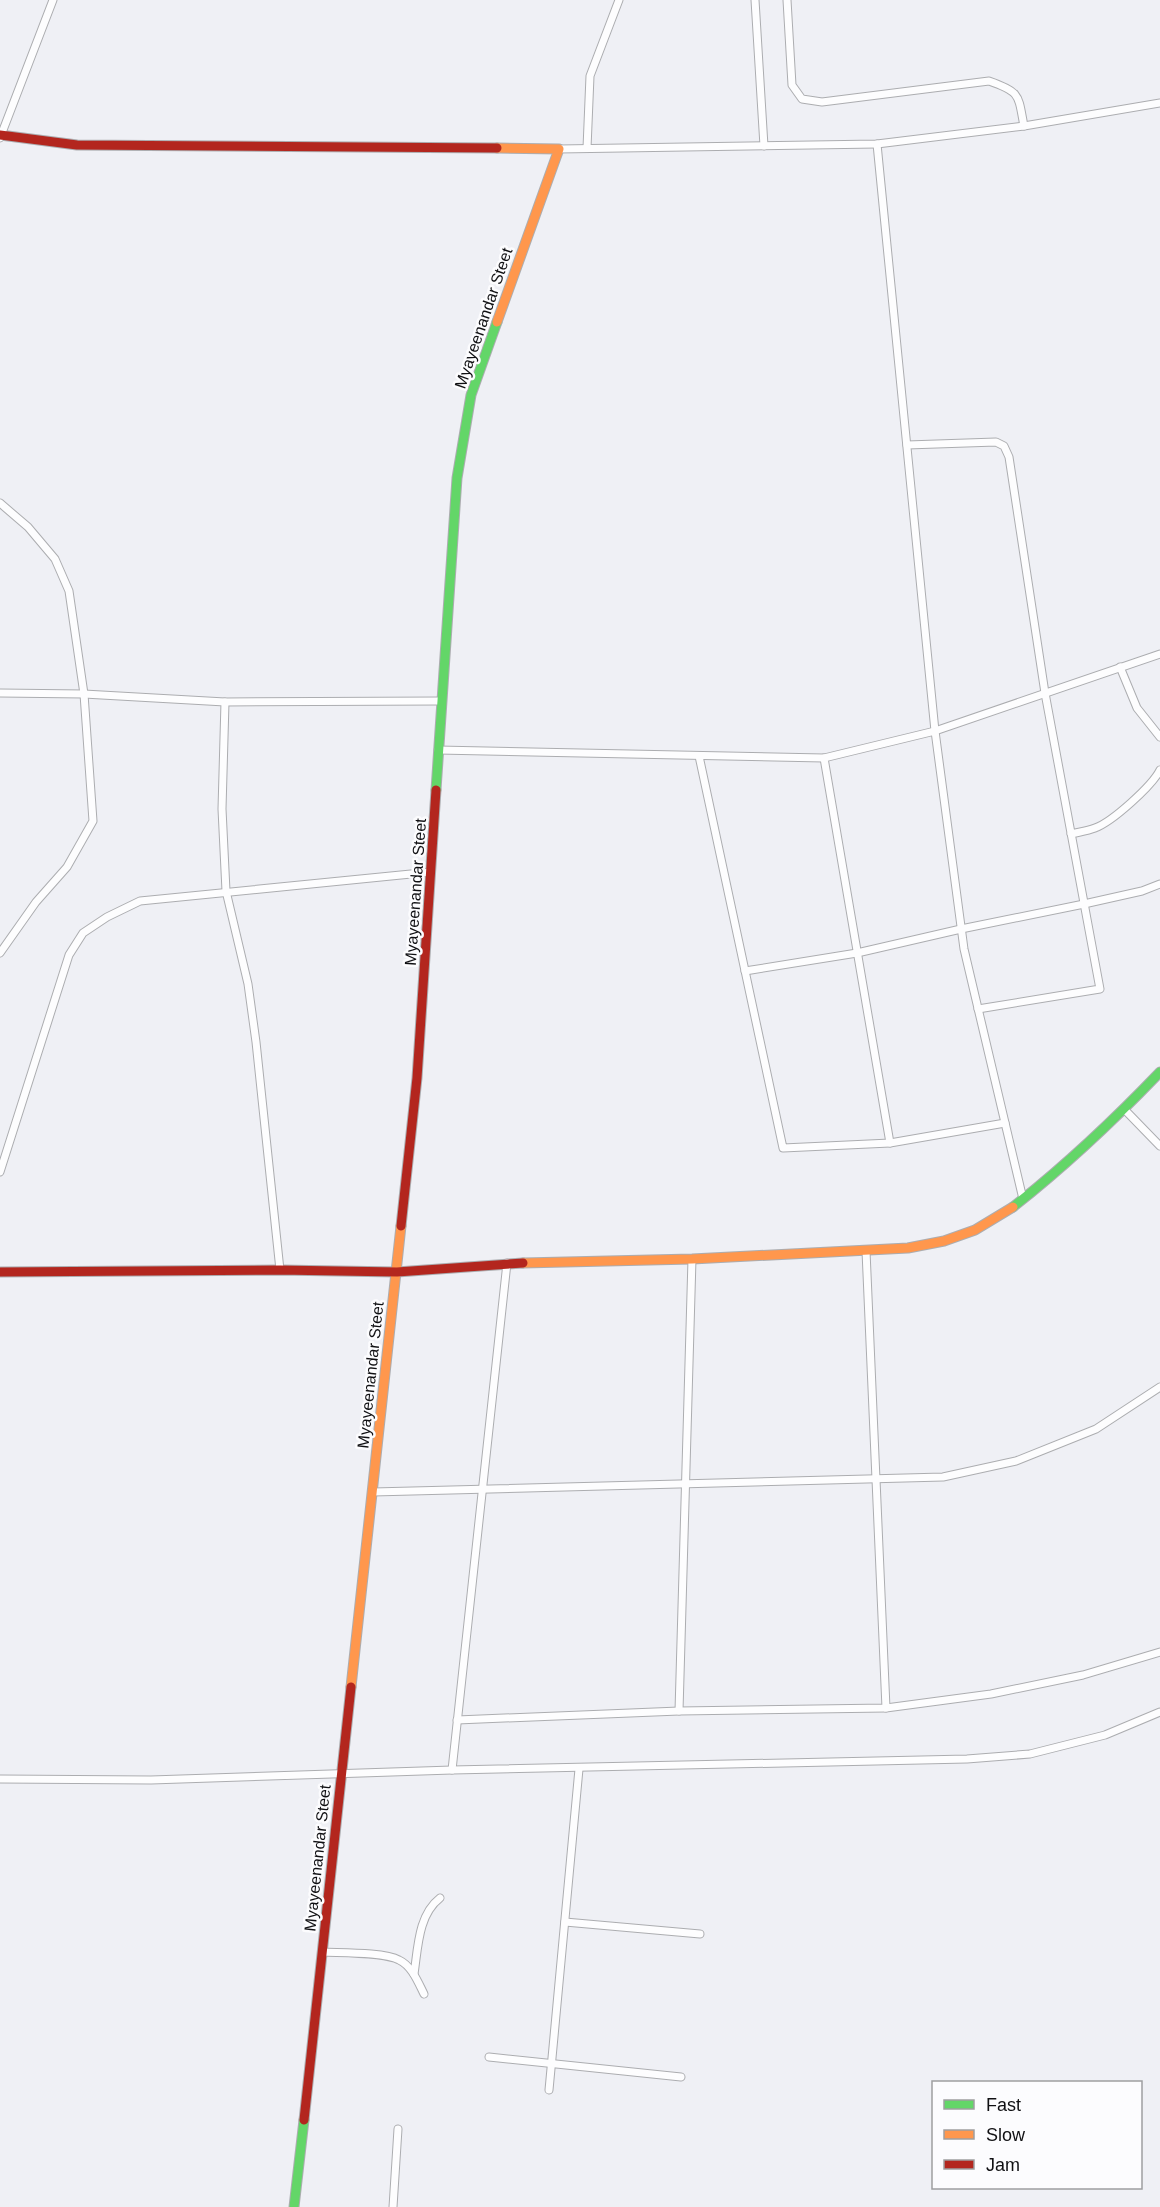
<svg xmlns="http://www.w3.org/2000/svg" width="1160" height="2207" font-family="Helvetica,sans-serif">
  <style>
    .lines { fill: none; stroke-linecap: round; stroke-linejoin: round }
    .street-casing { stroke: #acadb0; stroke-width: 9 }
    .fast-casing { stroke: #acadb0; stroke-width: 11 }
    .slow-casing { stroke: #acadb0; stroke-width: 11 }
    .jam-casing { stroke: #acadb0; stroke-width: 11 }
    .street { stroke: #fdfdfe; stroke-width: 7 }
    .fast { stroke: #63d668; stroke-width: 9 }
    .slow { stroke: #ff974d; stroke-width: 9 }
    .jam { stroke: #b3261e; stroke-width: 9 }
    .labels { text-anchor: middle; stroke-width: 5; stroke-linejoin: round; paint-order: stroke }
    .street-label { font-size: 16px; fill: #101013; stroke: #fcfcfe }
  </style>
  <rect width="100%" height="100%" fill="#eff0f5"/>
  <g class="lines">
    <g class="street-casing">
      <g id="street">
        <polyline points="755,0 764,146"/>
        <path d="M787,0L792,85L802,99L822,102L989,81C1021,92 1018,95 1024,126"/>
        <polyline points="0,138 53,0"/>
        <polyline points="877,144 935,731 964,949 1023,1199"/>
        <polyline points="587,148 590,76 619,0"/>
        <polyline points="559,149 877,144 1024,126 1160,103"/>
        <polyline points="907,445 996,442 1004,446 1009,457 1045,693 1100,989 978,1009"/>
        <polyline points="0,503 28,527 55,559 69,591 84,694 93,821 67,867 36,902 0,953"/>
        <polyline points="1120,667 1137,708 1160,737"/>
        <polyline points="0,693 84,694 225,702 441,701"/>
        <polyline points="225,702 222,809 226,891 248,984 256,1042 280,1270"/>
        <polyline points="438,750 824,758 935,731 1160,654"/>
        <polyline points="699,756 783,1148 890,1143 1005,1123"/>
        <polyline points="824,758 890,1143"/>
        <path d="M1071,834C1079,832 1087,831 1095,828C1112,822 1152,786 1160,770"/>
        <polyline points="745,971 857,953 961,929 1084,904 1142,891 1160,884"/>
        <polyline points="1124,1109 1160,1146"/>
        <polyline points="0,1172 69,955 83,933 107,917 140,901 431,872"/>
        <polyline points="866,1251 886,1708"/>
        <polyline points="373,1492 943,1477 1016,1461 1096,1429 1160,1387"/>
        <polyline points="679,1711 692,1259"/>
        <polyline points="457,1720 679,1711 886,1708 991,1694 1083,1675 1160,1652"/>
        <polyline points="452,1770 507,1263"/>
        <polyline points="0,1779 151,1780 452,1770 967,1759 1030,1754 1105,1735 1160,1712"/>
        <polyline points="565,1922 700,1934"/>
        <path d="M322,1952C340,1953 384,1952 399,1960C412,1966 418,1982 424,1994"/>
        <path d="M414,1974C418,1948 418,1915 440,1898"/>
        <polyline points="489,2057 681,2077"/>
        <polyline points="549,2090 579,1769"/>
        <polyline points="393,2207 398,2129"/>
      </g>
    </g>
    <g class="fast-casing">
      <g id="fast">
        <polyline points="436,790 457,478 471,395 497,322"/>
        <path d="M1013,1207C1065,1166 1114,1120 1160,1072"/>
        <polyline points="294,2207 304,2120"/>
      </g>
    </g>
    <g class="slow-casing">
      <g id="slow">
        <polyline points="497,322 559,149 497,148"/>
        <polyline points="523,1263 692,1259 908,1248 944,1241 975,1230 1013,1207"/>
        <polyline points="351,1687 401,1226"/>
      </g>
    </g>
    <g class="jam-casing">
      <g id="jam">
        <polyline points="0,135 77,145 497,148"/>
        <polyline points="401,1226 417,1078 436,790"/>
        <polyline points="0,1272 280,1270 397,1272 523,1263"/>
        <polyline points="304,2120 351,1687"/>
      </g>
    </g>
    <use href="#street" class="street"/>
    <use href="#fast" class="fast"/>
    <use href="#slow" class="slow"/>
    <use href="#jam" class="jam"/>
  </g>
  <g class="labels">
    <g class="street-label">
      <text transform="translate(483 318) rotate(-71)" y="6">Myayeenandar Steet</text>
      <text transform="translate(415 892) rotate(-86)" y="6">Myayeenandar Steet</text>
      <text transform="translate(370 1375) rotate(-84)" y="6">Myayeenandar Steet</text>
      <text transform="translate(317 1858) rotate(-84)" y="6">Myayeenandar Steet</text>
    </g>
  </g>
  <rect x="932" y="2081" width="210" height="108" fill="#fcfcfe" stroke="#9e9ea0" stroke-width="1.5"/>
  <rect x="944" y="2100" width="30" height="9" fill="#63d668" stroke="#9e9ea0" stroke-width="1.5"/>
  <text x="986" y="2111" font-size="18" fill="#101013">Fast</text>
  <rect x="944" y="2130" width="30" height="9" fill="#ff974d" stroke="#9e9ea0" stroke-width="1.5"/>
  <text x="986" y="2141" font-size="18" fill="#101013">Slow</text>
  <rect x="944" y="2160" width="30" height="9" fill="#b3261e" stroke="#9e9ea0" stroke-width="1.5"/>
  <text x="986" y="2171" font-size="18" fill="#101013">Jam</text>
</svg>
